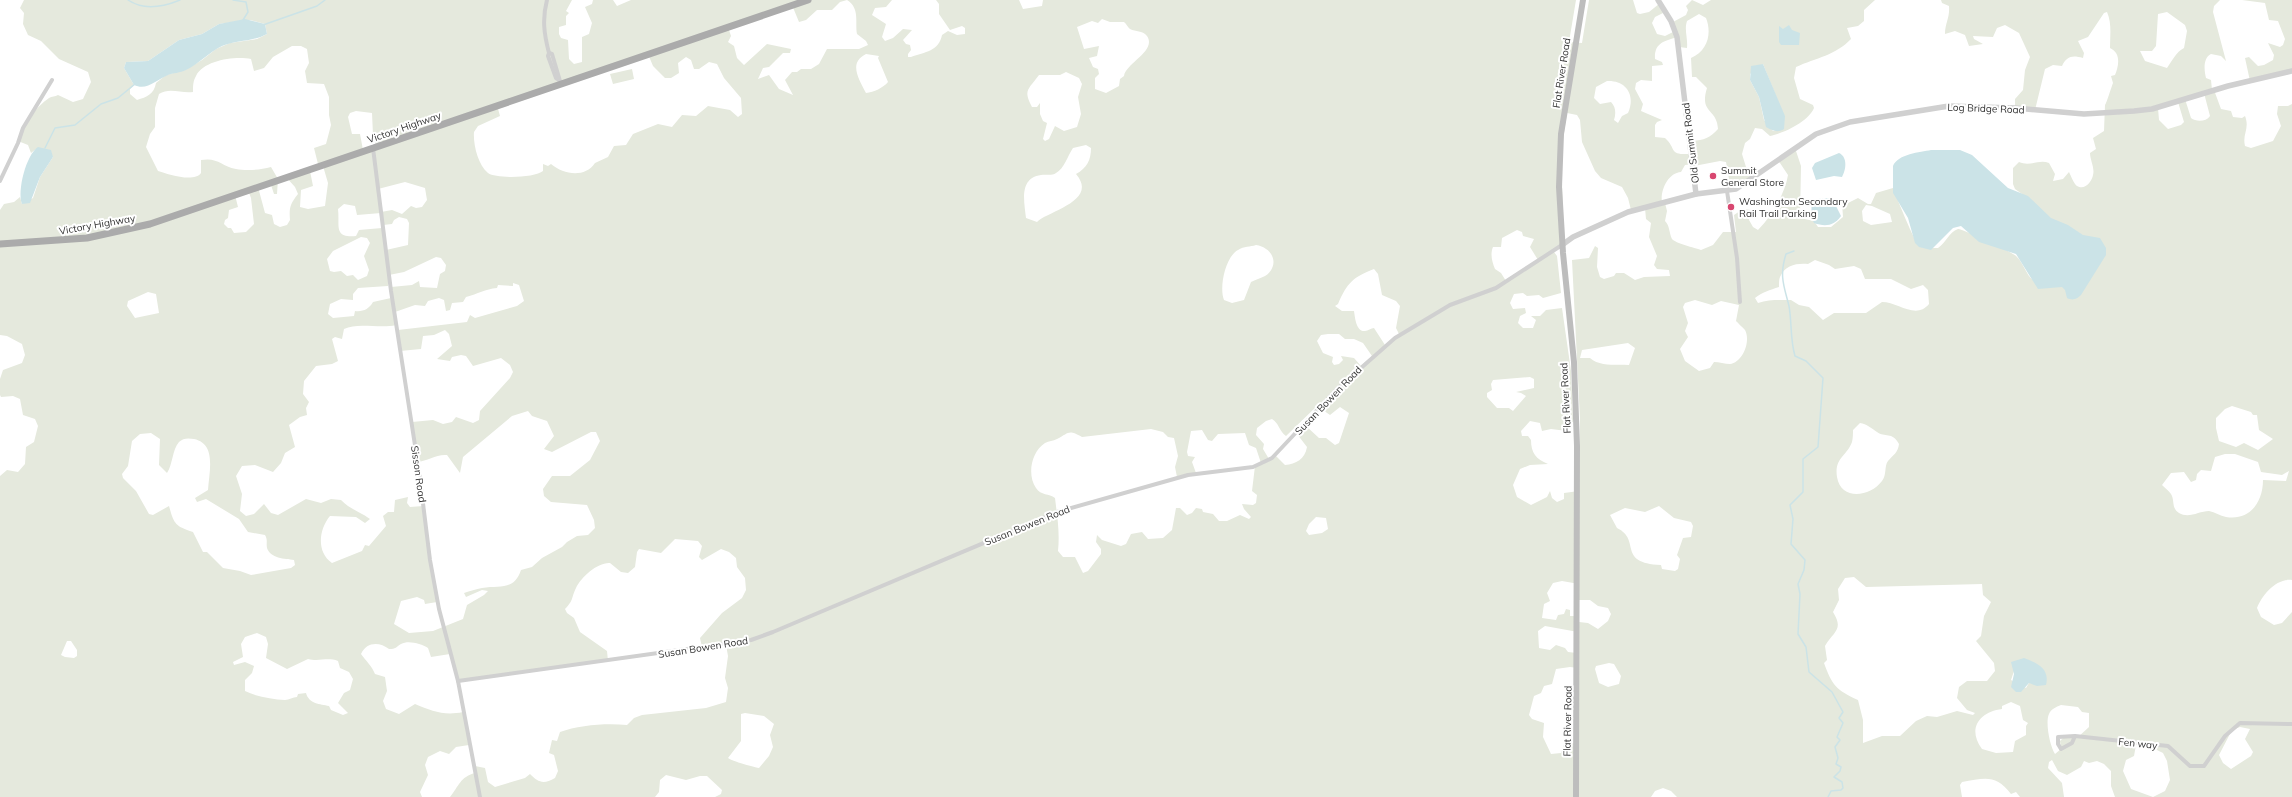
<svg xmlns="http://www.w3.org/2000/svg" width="2292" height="797" font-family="Mulish,sans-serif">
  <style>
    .green { fill: #e5e9dd; fill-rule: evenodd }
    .water { fill: #cbe3e7 }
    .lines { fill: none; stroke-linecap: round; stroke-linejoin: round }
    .stream { stroke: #cbe3e7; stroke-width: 1.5 }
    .minor { stroke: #d0d0d0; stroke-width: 4 }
    .tertiary { stroke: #d0d0d0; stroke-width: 5.5 }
    .secondary { stroke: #bdbdbd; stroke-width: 6 }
    .primary { stroke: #ababab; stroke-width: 7 }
    .poi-dot { fill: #d84770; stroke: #fff; stroke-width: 1.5 }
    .labels { text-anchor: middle; stroke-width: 4; stroke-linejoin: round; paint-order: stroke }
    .street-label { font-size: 10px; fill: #333; stroke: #fff }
    .poi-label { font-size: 10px; fill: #333; stroke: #fff; text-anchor: start }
  </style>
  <rect width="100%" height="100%" fill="#fff"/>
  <g class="green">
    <path d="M24,0H572L566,11L569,13L566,16V25L559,27V34L561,38L568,40L569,59L574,64L582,62V37L589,34L592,23L585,7L592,4L593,0H613L617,6L631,0H847L840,2L832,10H817L806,20L799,22L792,5L728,27L731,36L728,42L734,46L737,58L744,65L767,44L791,49L790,53H783L769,67L763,68L758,79L769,75L779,89L793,95L785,80L792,72H797L801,69H811L819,64L827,49H859L868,45L866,41L857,34C855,22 860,8 847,0H892L886,7L875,8L872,15L886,24L882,37L885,41L893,38L903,29L912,30L903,40L906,44L910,45L911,50L908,54V57H911C925,52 939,51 942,35L948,31L957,35L965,34V28L962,26L950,30L939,14V4L936,0H1019L1023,9L1042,6L1043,0H1576L1569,42L1582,43L1589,0H1633L1637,13L1640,14L1649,12L1659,4L1665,12L1655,17L1652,23L1657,34L1665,36L1675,31L1673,22L1686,15L1688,10L1686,6L1692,0L1703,5L1711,0H1875L1864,10V21L1858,26L1847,28L1851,39C1836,55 1816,58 1796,67L1794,78L1800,99L1813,105L1814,108C1808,122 1784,133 1770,136L1762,129L1755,128L1750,139L1745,143L1742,154L1746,167L1754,176L1735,187L1729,179L1726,162L1720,161L1694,166L1693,164L1685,165L1681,172C1668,173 1660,190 1662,203H1665L1667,211L1665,221C1670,226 1669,233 1672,239C1675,243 1695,248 1701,250L1713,245L1723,232H1736L1734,215L1743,209L1751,210L1749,220L1753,227L1758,230C1771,217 1785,194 1788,175L1778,160L1795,148L1801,166L1800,218L1814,221L1818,227H1831L1843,217L1842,203L1846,204L1858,198L1868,204H1871L1876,193L1893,188C1896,196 1915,243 1919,246C1925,249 1932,248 1938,248C1946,243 1949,232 1958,229C1961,228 2012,252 2016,256C2024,263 2025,274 2034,281L2082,236L2046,218L2029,199L2015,189L2013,184V168L2019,162C2030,167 2039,159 2049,163L2055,174L2053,181L2063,179L2069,172C2071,176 2074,184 2077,186C2085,191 2092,181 2093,175C2095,168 2090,160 2090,153L2096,149L2093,138L2104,131L2105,105C2107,102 2111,88 2113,83L2111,76L2115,75C2119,65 2121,53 2110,48C2110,36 2112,23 2107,12L2104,13L2088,37L2078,41L2084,53L2083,58C2072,55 2067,56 2062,66L2053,65L2045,69L2035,110L2015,106V99L2023,90L2025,70L2030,57L2019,33L2005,25L1997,28L1993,37L1973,36L1974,39L1983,44L1969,46L1965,35L1955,31L1945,34C1945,23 1950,18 1949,6L1942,3L1941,0H2220L2214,6L2213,12L2226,61L2221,56L2211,54C2203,58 2204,70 2206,78L2211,80L2212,90H2214L2221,109L2231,111L2233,117L2242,118L2245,116C2250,129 2242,134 2245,146L2251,148L2273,141L2281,126L2277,114L2278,106H2288L2292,104V580C2276,578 2262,595 2257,608L2261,617L2274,625L2282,623L2292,612V797H2115L2111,786V771L2104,764L2097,761L2089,763L2084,761L2081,767L2067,775L2058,771L2052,760L2049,762L2048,768L2062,783L2064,797H2020L2016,792L2011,794C1996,774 1985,778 1962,782L1960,785L1962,797H1677L1671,791L1663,788L1655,791L1651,797H715L721,794L722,790L707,776H700L686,780L666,775L660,780L659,792L655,797H450C459,786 460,777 475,773V766L485,768L488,782L495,787L525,778L530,774C538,782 543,785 555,778L558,771L554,755L549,753L552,740L557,741L560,732C579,725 606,723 627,725L634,718L642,715L706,708L726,702L728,688L725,678L728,656L726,645L702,647L700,638L722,613L742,598L746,590L745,578L737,567L736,558L729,552L721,549L702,560L699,557L702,546L698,541L675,539L661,553L639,549L637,552L635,567L628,573L621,572L610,563C598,562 581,577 576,588C571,598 574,600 565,609L567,613L574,618L580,632L607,651L608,661L460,681L450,654L431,657L428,648C421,644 409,640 401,644C396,647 396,649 389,649C380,642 367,641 361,654C366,661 372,666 375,674L385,677L387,691L383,701L386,709L399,714L415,704C432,711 444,716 463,712L469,745L456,747L449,754L440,751L428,757L425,765L428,775L420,792L422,797H0V476L7,470L18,472L25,464L26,447L34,442L38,426L35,419L23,415L20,399L13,396L1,397L0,395V379L3,370L22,363L25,355L22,344L7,336L0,335V210L4,204L14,202L20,197L22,204L33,198L40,177L53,157L36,149L31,153L28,145L18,141C21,126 37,106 49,98C52,96 55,97 58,95L73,102L83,99L91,82L88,72L59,59L41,41L28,35L23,24L24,13L20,8ZM2167,12L2185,25L2187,31L2184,48C2176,52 2172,61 2167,68L2145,61L2140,51H2152L2156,46L2158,14ZM1699,14L1706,18C1712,33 1708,51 1691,58L1692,77H1696L1707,88C1699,114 1717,108 1718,129C1710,138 1704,140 1692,141V154C1667,155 1678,150 1665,138L1655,137V125L1657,122L1662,120L1641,111L1643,104L1635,89L1636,83L1641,80L1652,81V66L1663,65L1662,62L1655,59C1654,43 1664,41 1678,37L1679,47L1687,48C1688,38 1684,30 1687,21ZM1102,19L1110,22H1124C1127,24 1127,27 1130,29C1136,32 1142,30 1147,36C1157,51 1126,63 1124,76L1120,79L1119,86L1106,93L1095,89V78L1099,74L1098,69L1093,67L1089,58L1097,56L1099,46L1084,49L1077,27L1092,21L1098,23ZM250,20L265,24L267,34L257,39L230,43L216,49L202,60L185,70L166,75L156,83C154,94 147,97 137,100L130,94V89L134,85L124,68L126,62L148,61L179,40L202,34L219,24ZM292,46H301L307,49L309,63L305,71L307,83L324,84L329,97V115L331,125L326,144L314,148L318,164L323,166L328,183L325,206L308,209L300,207L301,190L313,186L310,171L286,177L295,187L298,194C290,204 289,208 290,220L287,225L280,227L274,224L272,215L265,213L258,187L270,182L274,194H277L278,179L271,167C260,170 246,171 236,169C221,166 218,157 201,160V173C194,183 167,174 158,171L146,147L150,134L155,127V108L159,94C170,87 182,94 193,92C193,86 193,81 196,76C204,60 235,56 251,59L254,71L264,68L273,57ZM648,54L653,66L665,78H671L679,73L678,63L686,57L691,60L694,69H699L709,62L717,64L724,78L741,98L742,114L738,117L730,110L708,106L696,116L682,115L672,127L658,124L633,134L626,145L614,146L608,157L595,163C585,178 564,175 551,164L548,166L543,164V171C535,178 496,179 488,173C478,165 473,144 474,132L478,126L500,116L497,105ZM866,54L879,56L878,58L888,82C883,88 874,92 866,93C859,79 848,63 866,54ZM1763,64L1784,116V128L1773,131L1764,120L1759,97L1750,80V74ZM1066,72L1079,78L1082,84L1078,97L1081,114L1077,127L1064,131L1055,126L1049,139L1045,141L1043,139L1047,123L1043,121L1040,114V103L1037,107H1032C1023,90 1028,90 1039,75H1060ZM1607,81C1626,80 1636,95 1628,113L1622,116L1618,123L1614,120C1616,114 1616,107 1611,102L1600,104L1594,98L1596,87ZM2204,93L2210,116C2206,122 2196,122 2191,118L2185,99ZM2178,102L2184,122L2181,125L2168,129L2159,120L2158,108ZM356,111L372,113L373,135L376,146L363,150L360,134H352L348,117L350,113ZM1567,113L1577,115L1580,120L1582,142L1595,171L1601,178L1622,187L1628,198L1631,210L1645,208L1646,219L1651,223L1649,237L1657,256L1654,265L1657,269L1669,270L1670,276L1644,277L1635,280L1624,273H1616L1614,276L1604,279L1600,277L1597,267L1598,248L1595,246L1589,258L1572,260L1580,419L1579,491L1564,493V499L1557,502L1552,498L1550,491L1547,497L1531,505L1517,497L1513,485L1520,469L1530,465L1548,464C1536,459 1531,453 1531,440L1528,436H1522L1521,431L1530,421L1540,423L1542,431L1551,429L1567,431L1568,422H1573L1571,371L1562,308L1546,310L1540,316H1531L1536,320L1533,328H1523L1518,323L1520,316L1526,313L1525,308L1513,309L1510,303L1514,294L1523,293L1527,296L1539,295L1543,298L1561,293L1557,256L1554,252L1564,243L1561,152ZM1086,145L1091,148C1091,160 1087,168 1076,174C1099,201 1048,211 1037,222L1026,218C1024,201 1019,178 1041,175C1046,174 1052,176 1056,173C1064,169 1068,155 1073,148ZM405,182L425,188L427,200L422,207L416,208L411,206L402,214L392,210L381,212L378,189ZM248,190L251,198L254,224L246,232L234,233L231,228H228L224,224L225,220L228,218L229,210L238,207L235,195ZM344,204L355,206L357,215L381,213L383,225L392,224L394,220L399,217L407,219L409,223L408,245L386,250L382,228L359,230L356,236C333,238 340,226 338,209ZM1866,205L1872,206L1890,214L1892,222L1871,225L1863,221L1862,211ZM1517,230L1522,232L1523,236L1534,239L1530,247L1538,260L1506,281L1501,273L1495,269C1492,262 1490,254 1493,247H1501L1502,238ZM361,237L367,238L370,243L364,256L369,270L367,276L358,280L353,275L347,276L341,271L334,272L330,271L327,259L333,251ZM1256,245C1274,248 1280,266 1265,276C1261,278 1255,280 1251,282L1244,300L1232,303L1224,300C1219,288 1225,257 1238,250C1244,246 1250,247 1256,245ZM436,257L441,258L446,265L445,271L440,274L437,288L420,287L419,281L412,285L391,287V298L373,302C369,309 363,312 355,311L354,316L333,318L328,314L330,304L341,299L353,300V294L358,288L388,286L389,275L404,272ZM1815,260L1829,265L1835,269L1854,266L1861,269L1865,279H1891L1911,289L1923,285L1928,290L1929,304C1916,320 1898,302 1882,302L1866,313H1834L1823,320L1809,307L1799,305L1791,300C1780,300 1769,299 1758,303L1755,298C1762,292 1770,290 1779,287C1779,284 1779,279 1780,277C1785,265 1797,263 1808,264ZM1374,269L1378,274L1382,295L1396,301L1400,306L1396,328L1399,334L1385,345L1374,328C1371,328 1368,331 1365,331C1356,332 1355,317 1354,311H1342L1335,306L1338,304C1347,283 1353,277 1374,269ZM513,283L519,285L524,301L517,306L475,318L470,315L467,322L398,330L400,351L421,349L423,336L434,335L445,330L449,334L452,346L437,359L450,361L452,357L461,355L466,356L473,366L501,358L510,365L513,372L510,378L480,411L479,420L473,423L456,417L452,422L443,424L433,420L412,422L417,462C428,461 436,454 447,455L460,473L463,457L512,416L528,411L532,416L547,421L554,436L544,449L552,452L591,432H596L600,441L590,460L570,476H552L543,489L544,496L551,502L587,505L594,520L595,528L588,535L577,536L567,542L562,547L542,558L532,567L521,570C514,591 500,585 482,588C476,589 470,591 464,593L466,597L482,590L488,591L484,595L467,605L463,619L433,631L409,633L394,624L401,601L417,597L424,600L425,604L437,602L423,506L410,507L407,503L408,497L395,500L394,512H388L383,516L386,526L369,546L365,545L362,551L332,563C316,552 319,529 330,516L356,517L365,523L370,519C359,511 351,510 341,500L331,499L321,503L306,499L278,515L271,513L264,504L254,514L246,516L240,511L242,494L236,476L242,466L255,465L273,472L281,463L285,453L295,447L289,425L300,417L307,415L306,408L309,402L303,394L304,381L316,366L332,364L338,361L332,339L335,337L342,339L344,329C358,322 380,329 396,325L395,312L415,305L425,306L428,301L439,298L444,300L446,311L450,310L452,303L463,302L466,297C478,294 485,289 497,288L498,285L513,286ZM148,292L156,294L159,313L135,318L127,306L128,301ZM1695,300L1712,305L1721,301L1739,305L1736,321C1738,323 1742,327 1745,330C1751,341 1743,362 1730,364C1725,364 1719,362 1714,362L1710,368L1699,371L1685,361L1680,349L1688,337L1685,331L1688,323L1683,307L1685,303ZM1328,334H1339L1345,339H1354L1363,343L1372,356L1361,366L1354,358L1341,356L1343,360L1339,364L1334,365L1332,362L1333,357L1323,353L1317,341L1321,335ZM1628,343L1635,348L1629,365C1616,364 1600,367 1590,358H1580L1582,350ZM1530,377L1534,379V388L1516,392L1521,393L1526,396L1513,411L1509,408H1497L1487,397V393L1492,390L1491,384L1493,380ZM1317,406L1330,415L1340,407L1349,413L1339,443L1335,445L1326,438H1319L1306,426L1297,434L1307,447C1305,459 1296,464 1285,465L1275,455L1269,459L1263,449L1264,444L1256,435L1257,428L1266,421L1272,419C1279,423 1279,431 1286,436ZM2232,406L2251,412L2253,415H2257L2259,430L2273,439L2258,450L2244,443L2236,447L2219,441L2216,428V418L2225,409ZM1860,423C1867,424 1871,428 1877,432C1885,438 1892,431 1899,444C1898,453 1893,455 1888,461C1884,466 1887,475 1882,481C1870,497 1841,501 1837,477C1834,458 1847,456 1852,442C1853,438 1853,433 1853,430ZM1151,429L1163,432L1168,437L1174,438L1178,456L1175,467L1177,477L1196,473L1192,462L1195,457L1188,456L1187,452L1191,431L1202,430L1208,440L1212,441L1218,434L1245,433L1249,445L1256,448L1261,463L1255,466L1252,491L1257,495L1256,503L1253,505L1242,504L1244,509L1251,517L1249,519L1240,515L1227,521H1219L1213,514L1203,512L1202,509L1196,508L1192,513L1187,515L1180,508H1176L1172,530L1163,538L1148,539L1142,532L1131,534L1126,544L1121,546L1102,540L1097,535L1096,542L1101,549V554L1088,571L1083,573L1075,557H1063L1058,551C1060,532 1057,515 1055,498C1049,493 1041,496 1036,488C1027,475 1031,452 1045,443C1049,441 1053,441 1057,439C1069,433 1068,429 1082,437ZM151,433L160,439L159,465L167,473C173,464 172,450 179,442C183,438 188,438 194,439C217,444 209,472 208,490L195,498L197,502L206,499L239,519L248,532L265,535C268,540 266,543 267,548C270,558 285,559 294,560L295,565L291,568L251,575L240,571L223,568L207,552H203L193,532C175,526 174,524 169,506L153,515L149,514L136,491L123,478L122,474L128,466L132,441L140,434ZM2225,454H2235L2258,462L2261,472L2282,475L2289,471L2286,481L2263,480C2263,502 2250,521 2226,517C2220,516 2215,512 2209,511C2199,511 2189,519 2179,513C2171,508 2175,500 2171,494C2169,491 2165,488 2162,485L2171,473L2184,472L2191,482L2196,480L2197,474L2201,470L2211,471L2215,457ZM1659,506L1674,518L1691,522L1693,526L1691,537L1683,538L1677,555L1680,559L1678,569L1675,571L1662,569L1661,565C1616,563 1642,540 1617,528L1610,515L1625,508L1645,512ZM1316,517L1326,518L1328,529L1322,533L1309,535L1306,531L1309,524ZM1854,577L1866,587L1982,584L1983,595L1991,602L1984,616L1981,636L1976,641L1994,663L1995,671L1987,681H1967L1959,687L1957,698L1967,710L1975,713L1973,715L1957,711L1937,717L1927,716L1916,721L1900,736H1882L1863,743V720L1858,700C1836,690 1832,685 1824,663L1827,660L1825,646C1834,631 1844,630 1833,612L1839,600L1838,589L1845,578ZM1562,581L1579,584V600H1590L1598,606L1608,608L1611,614L1608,621L1598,629L1588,623L1579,622L1578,616H1570V610L1566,609L1564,614L1558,615L1556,620L1542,618L1544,604L1550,601L1547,593L1553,583ZM1545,626L1578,632L1577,653L1568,652L1565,648L1556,645L1550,650L1539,648L1538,631ZM257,633L266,637L268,644L266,658L287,669L308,659C319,662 327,657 338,661L340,668L349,672L353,679L350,690L344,693L338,703L348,713L343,715L331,710L329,706C320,704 309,704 306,693L298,694L297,697C293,697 289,700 285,700C272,699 257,697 245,691V680L252,673L254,666L245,662L234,665L233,662L243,657L241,644L245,637ZM67,641H71L77,650V656L74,658L65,657L61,655ZM1609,663L1614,664L1621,676L1619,684L1608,687L1599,683L1595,669L1596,666ZM1570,667L1578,668L1577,743L1564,744L1561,753L1551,754L1543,737L1544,723L1532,719L1529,715L1534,696L1541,693L1544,686L1552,684L1556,669ZM2014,671L2046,685L2029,683L2026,688L2011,680ZM2011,702L2020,706L2023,720L2028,723L2026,726V735L2015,741L2013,752L1996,753L1982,749C1967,729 1979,712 2002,709V706ZM2061,705L2078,707L2082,712L2089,713V727L2077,738H2063L2060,741L2061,749L2055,754C2050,747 2045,722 2049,714C2051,709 2056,707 2061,705ZM745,713L764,716L774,724L770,735L773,747L769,756L759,768C754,767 731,761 728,758L741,741V714ZM2240,727L2250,729L2245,739L2253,752L2251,756L2231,769L2223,763L2219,755L2232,730ZM2136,745L2153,748L2163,753L2167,761L2170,780L2165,791L2153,797L2131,789L2123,771L2126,760L2134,756Z"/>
    <polygon points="2242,0 2292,0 2292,71 2250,81 2245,58 2249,57 2258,66 2264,65 2273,60 2274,55 2268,43 2280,47 2283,45 2285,39 2278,21 2269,20 2265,3"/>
    <polygon points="632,69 634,79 613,84 610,74"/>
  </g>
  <g class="water">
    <path d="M245,19L265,24L267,34C252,42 237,40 222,46C209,52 199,64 186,70C180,73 173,73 168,75C156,80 147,91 134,85L124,68L126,62L148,61L179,40L202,34L219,24Z"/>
    <polygon points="1789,25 1792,30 1800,33 1799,45 1781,45 1779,42 1779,26 1783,29"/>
    <path d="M1763,64L1785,116L1784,129C1778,133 1773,131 1766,127L1759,97L1750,80L1751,66Z"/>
    <path d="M38,147L51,150L53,157L40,177L30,203L22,204C17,191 26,155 38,147Z"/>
    <path d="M1931,150H1960L1972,155L2008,188L2028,196L2051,218L2068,225L2083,235L2100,238L2106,248V255L2081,295C2077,299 2073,301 2067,298L2065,290L2062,287L2038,289L2016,254L1979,242L1961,226L1953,228L1931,250L1919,247L1915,243L1908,218L1893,193V166C1898,154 1920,152 1931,150Z"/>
    <path d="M1839,153C1848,157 1846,170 1842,177L1834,176L1816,180L1812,168L1815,163Z"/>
    <path d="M1824,198H1832L1841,216C1834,226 1825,227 1814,223L1811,217L1812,200Z"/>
    <path d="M2024,658C2038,663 2050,669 2046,685L2037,686L2029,683L2021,692H2016L2011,687L2014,674L2011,662Z"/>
  </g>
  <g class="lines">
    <g class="stream">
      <path d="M128,0C144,11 163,7 180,0"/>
      <polyline points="233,0 246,2 248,12 243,20"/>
      <polyline points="263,25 317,6 325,0"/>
      <polyline points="45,148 55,128 75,125 101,104 118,98 135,84"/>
      <path d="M1794,251L1786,254C1779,276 1784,286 1789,306C1792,323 1790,339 1795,356L1806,361L1823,378L1818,447L1803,459V492L1790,505L1793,519L1791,544L1805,560L1804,570L1798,584L1800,594L1798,634L1806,647L1809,672L1832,692L1843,712L1839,718L1843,723L1837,737L1840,740L1835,747L1838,758L1836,764L1841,767L1840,771L1834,777L1842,782L1843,788L1841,790L1831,791L1828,797"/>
    </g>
    <g class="minor">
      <path d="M547,0C542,19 544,34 549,53L548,56L556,78L559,80"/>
      <polyline points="549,53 552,54 560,81"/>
      <polyline points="373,148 391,291 419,471 430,560 439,609 458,681 480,797"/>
      <polyline points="0,181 18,143 23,128 52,80"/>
      <polyline points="1727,191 1737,258 1740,302"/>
      <polyline points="458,681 751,640 773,632 1057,512 1188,475 1253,467 1272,458 1336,390 1395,338 1450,305 1496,288 1562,245"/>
      <polyline points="2075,736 2072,743 2061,749 2058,744 2058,737 2075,736 2168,746 2190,766 2204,766 2225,736 2240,723 2292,724"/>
    </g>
    <g class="tertiary">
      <polyline points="1658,0 1671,21 1677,37 1696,194"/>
      <polyline points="1562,245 1573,237 1628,212 1696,194 1736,189 1816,134 1850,122 1949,106 2015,108 2084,114 2134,111 2152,109 2228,86 2292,71"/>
    </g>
    <polyline class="secondary" points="1576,797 1577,446 1574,362 1563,253 1559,187 1561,134 1583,0"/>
    <polyline class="primary" points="0,244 87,238 150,224 808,0"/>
  </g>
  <g class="poi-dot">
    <circle cx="1713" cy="176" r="4"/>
    <circle cx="1731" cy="207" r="4"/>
  </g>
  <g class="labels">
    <g class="street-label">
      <text transform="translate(1561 73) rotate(-81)" y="4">Flat River Road</text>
      <text transform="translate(1986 108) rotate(2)" y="4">Log Bridge Road</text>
      <text transform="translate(404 127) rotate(-19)" y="4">Victory Highway</text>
      <text transform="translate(1690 143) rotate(-97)" y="4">Old Summit Road</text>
      <text transform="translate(97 224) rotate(-10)" y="4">Victory Highway</text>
      <text transform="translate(1565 398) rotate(-93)" y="4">Flat River Road</text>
      <text transform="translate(1328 400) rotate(-46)" y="4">Susan Bowen Road</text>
      <text transform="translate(419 474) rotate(82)" y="4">Sisson Road</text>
      <text transform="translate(1027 525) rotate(-22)" y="4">Susan Bowen Road</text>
      <text transform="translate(703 647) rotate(-9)" y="4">Susan Bowen Road</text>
      <text transform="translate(1567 721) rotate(-89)" y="4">Flat River Road</text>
      <text transform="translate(2138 743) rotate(6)" y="4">Fen way</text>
    </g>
    <g class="poi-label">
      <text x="1721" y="174">Summit<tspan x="1721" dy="12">General Store</tspan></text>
      <text x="1739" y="205">Washington Secondary<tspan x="1739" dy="12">Rail Trail Parking</tspan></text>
    </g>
  </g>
</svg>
